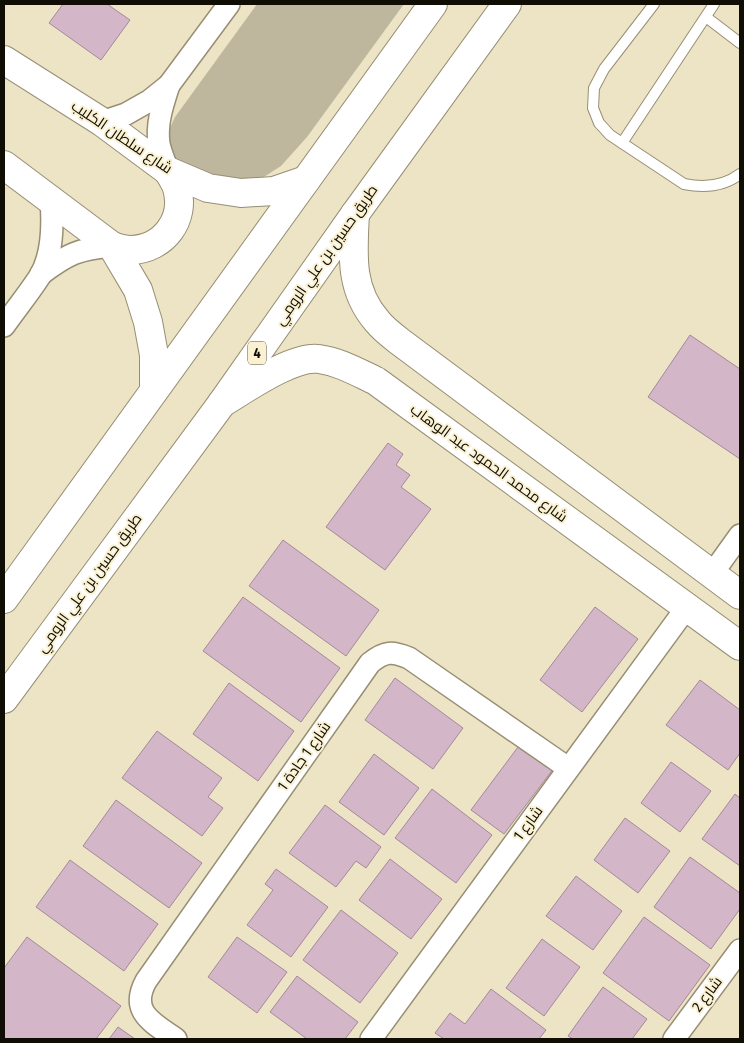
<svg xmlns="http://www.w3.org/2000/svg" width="744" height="1043" font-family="'Fira Sans Condensed',Cairo,sans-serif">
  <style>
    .green { fill: #beb79d }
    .building { fill: #d3b6c8; stroke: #a4899a }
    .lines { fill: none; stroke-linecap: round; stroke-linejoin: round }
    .lane-casing { stroke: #978e73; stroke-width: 12 }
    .street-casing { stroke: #978e73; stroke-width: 24 }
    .secondary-casing { stroke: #978e73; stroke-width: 30 }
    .highway-casing { stroke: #978e73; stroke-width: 30 }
    .lane { stroke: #fff; stroke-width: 10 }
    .street { stroke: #fff; stroke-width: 21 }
    .secondary { stroke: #fff; stroke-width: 28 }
    .highway { stroke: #fff; stroke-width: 28 }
    .labels { text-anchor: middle; stroke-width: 4; stroke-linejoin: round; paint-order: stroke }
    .shield { fill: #faf1d3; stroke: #565142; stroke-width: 1 }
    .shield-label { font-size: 14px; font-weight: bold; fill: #100d04 }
    .street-label { font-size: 15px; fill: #100d04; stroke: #faf1d3 }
  </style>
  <rect width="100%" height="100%" fill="#ede4c6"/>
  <polygon class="green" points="257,4 404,4 307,137 281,166 259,180 236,188 173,163 168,132 175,117"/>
  <g class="building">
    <polygon points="63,4 107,4 130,20 101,60 49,23"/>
    <polygon points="690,335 740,369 740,459 648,397"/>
    <polygon points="388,443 403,454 396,465 410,475 401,487 431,509 385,570 326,527"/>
    <polygon points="283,540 379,610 346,656 249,586"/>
    <polygon points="243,597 340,668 301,722 203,651"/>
    <polygon points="595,607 638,639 582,712 540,680"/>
    <polygon points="395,678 463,728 433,769 365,720"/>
    <polygon points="700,680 740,710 740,753 728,770 666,725"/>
    <polygon points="229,683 294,731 258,781 193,734"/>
    <polygon points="157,731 222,778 208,797 223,808 202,836 122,778"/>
    <polygon points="521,743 554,768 504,834 471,810"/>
    <polygon points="374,754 419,788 384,835 339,802"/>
    <polygon points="671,762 711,791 680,832 641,803"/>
    <polygon points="432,789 492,835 456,883 395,838"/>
    <polygon points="735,794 740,798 740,866 702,839"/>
    <polygon points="116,800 202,863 169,908 83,846"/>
    <polygon points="325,805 381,847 366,868 356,861 336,887 289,853"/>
    <polygon points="625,818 670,851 638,893 594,860"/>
    <polygon points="690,857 740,893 740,909 711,949 654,907"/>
    <polygon points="390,859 442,899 411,939 359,900"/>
    <polygon points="70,860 158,924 124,971 36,907"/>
    <polygon points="276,869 328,907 291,957 247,925 273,890 265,884"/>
    <polygon points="576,876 622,911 593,950 546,916"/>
    <polygon points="341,910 398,953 360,1003 303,960"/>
    <polygon points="644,917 710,965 669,1021 603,973"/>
    <polygon points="27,937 121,1006 96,1039 4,1039 4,968"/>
    <polygon points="237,937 287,972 257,1013 208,977"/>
    <polygon points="542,939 580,967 544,1016 506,988"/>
    <polygon points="297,976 358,1022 345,1039 307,1039 270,1012"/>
    <polygon points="603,987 647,1019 632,1039 573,1039 568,1036"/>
    <polygon points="491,989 546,1030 539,1039 444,1039 435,1033 450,1013 465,1024"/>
    <polygon points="118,1027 135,1039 109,1039"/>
  </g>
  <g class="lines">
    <g class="lane-casing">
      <g id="lane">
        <path d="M654,4L604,69L594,88L593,108L599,123L610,135L684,184C704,188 723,187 740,174"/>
        <polyline points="706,17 740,43"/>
        <polyline points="622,143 714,4"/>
      </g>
    </g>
    <g class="street-casing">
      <g id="street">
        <polyline points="102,122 126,114 149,101 169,85 229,4"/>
        <path d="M168,171C165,162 161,153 159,144C156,123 163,104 169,85"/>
        <path d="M41,274C68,254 78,249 112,246"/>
        <path d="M4,326C16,309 29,293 40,276C53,254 53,225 51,200"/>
        <polyline points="712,574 740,535"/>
        <path d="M176,1039C153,1023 129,1012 146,981L370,663C385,651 392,651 409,658L568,768"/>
        <polyline points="371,1039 687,607"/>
        <polyline points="674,1039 740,950"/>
      </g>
    </g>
    <g class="secondary-casing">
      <g id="secondary">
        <polyline points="4,60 102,122 168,171 208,188 241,193 274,191 306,180"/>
        <polyline points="4,165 112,246 138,290 148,322 154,355 154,389"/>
        <path d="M355,214C353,253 349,289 377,321C384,330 394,337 403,344L740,595"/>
        <path d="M112,246C118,248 125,250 131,250C164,249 186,219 177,188C175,182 171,176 168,171"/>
        <path d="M222,403C244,390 293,355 319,359C340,362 357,372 376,381L740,646"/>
      </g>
    </g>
    <g class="highway-casing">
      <g id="highway">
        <polyline points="4,599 433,4"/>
        <polyline points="4,699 222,403 355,214 507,4"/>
      </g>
    </g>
    <use href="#lane" class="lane"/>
    <use href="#street" class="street"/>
    <use href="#secondary" class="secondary"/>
    <use href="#highway" class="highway"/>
  </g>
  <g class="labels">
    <rect class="shield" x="248" y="341.5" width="18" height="23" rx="4"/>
    <g class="shield-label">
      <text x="257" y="358">4</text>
    </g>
    <g class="street-label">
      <text transform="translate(122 137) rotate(34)" y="5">شارع سلطان الكليب</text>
      <text transform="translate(326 255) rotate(-55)" y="5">طريق حسين بن علي الرومي</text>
      <text transform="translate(489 463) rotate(36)" y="5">شارع محمد الحمود عبد الوهاب</text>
      <text transform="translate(89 583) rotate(-54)" y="5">طريق حسين بن علي الرومي</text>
      <text transform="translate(304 756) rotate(-55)" y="5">شارع 1 جادة 1</text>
      <text transform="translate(528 823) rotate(-54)" y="5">شارع 1</text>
      <text transform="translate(707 994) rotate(-53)" y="5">شارع 2</text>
    </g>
  </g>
  <rect width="744" height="1043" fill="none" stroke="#100d04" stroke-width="10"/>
</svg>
